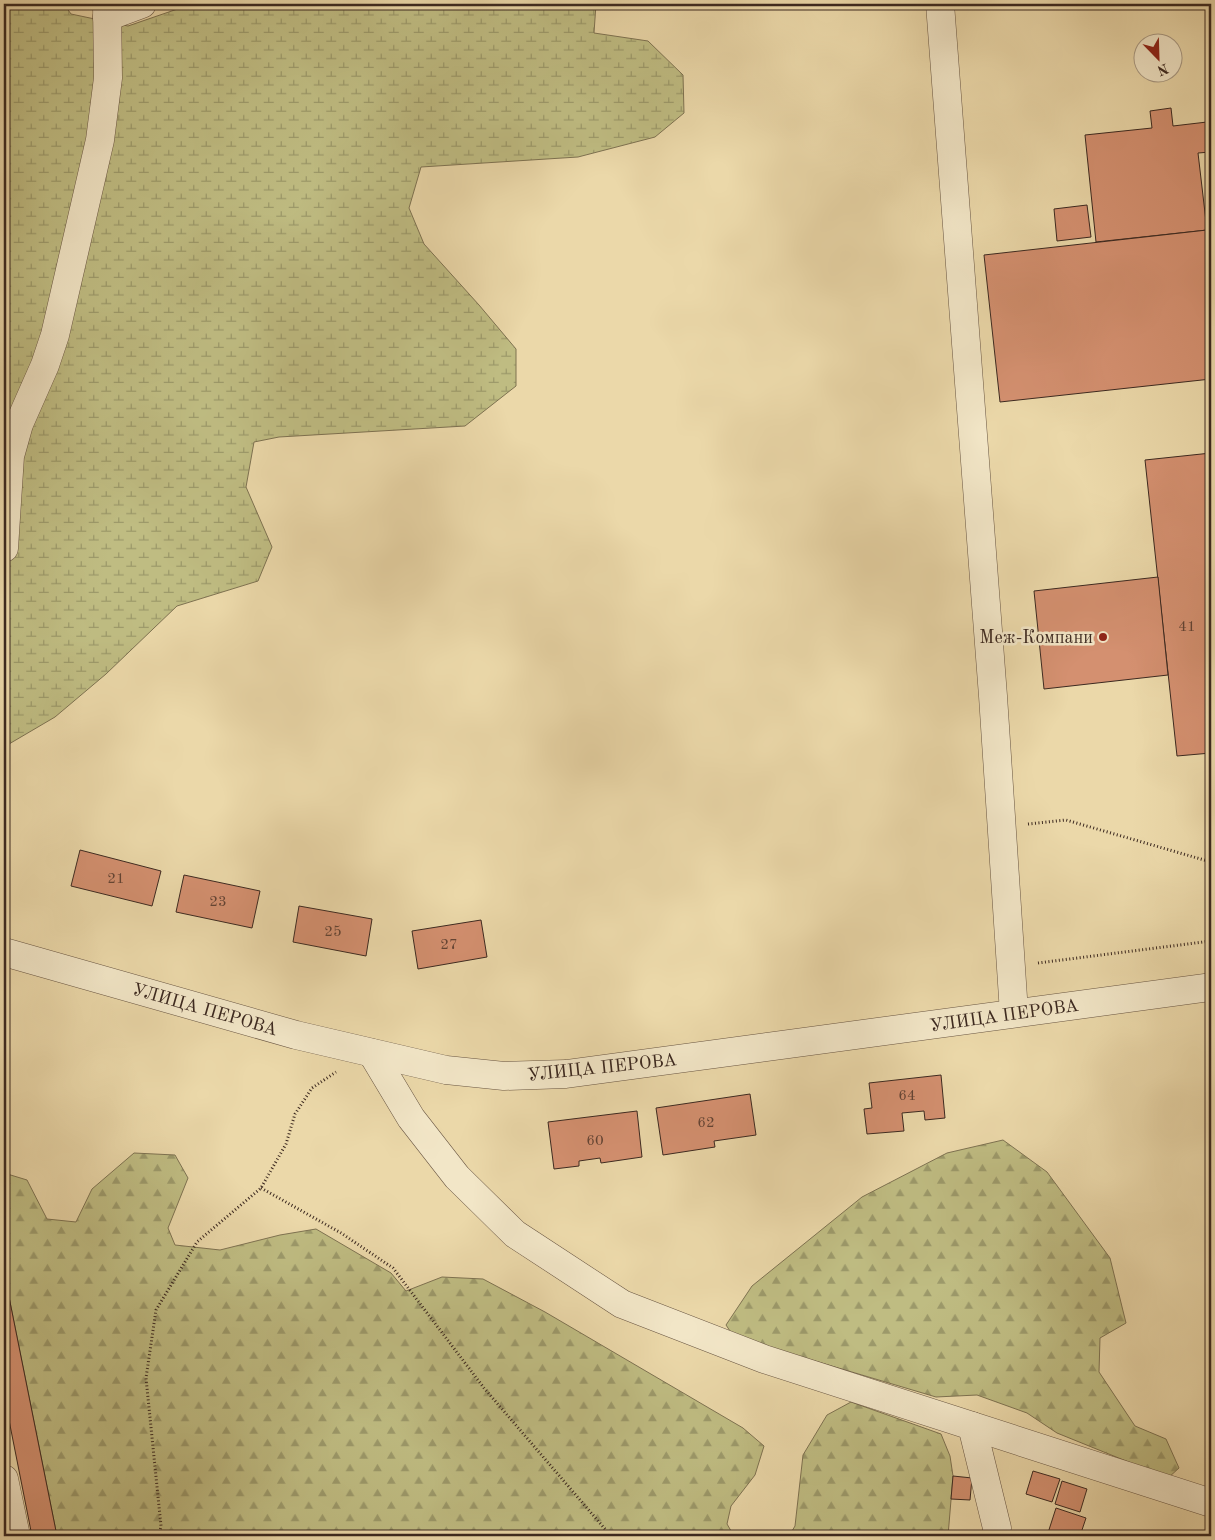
<svg xmlns="http://www.w3.org/2000/svg" width="1215" height="1540" font-family="'Old Standard TT',serif">
  <style>
    .forest { fill: url(#forest-firs); stroke: #7e7251 }
    .wetland { fill: url(#wetland-marsh); stroke: #7e7251 }
    .building { fill: #d49070; stroke: #3c2920 }
    .lines { fill: none; stroke-linecap: round; stroke-linejoin: round }
    .minor-casing { stroke: #685542; stroke-width: 29 }
    .path { stroke: #3c2920; stroke-width: 3; stroke-dasharray: 1 2.5; stroke-linecap: butt }
    .minor { stroke: #f2e6c7; stroke-width: 28 }
    .poi-dot { fill: #8f2418; stroke: #f2e6c7; stroke-width: 2 }
    .labels { text-anchor: middle; stroke-width: 5; stroke-linejoin: round; paint-order: stroke }
    .number-label { font-size: 15px; fill: #624334 }
    .poi-label { font-size: 18px; fill: #3c2920; stroke: #f2e6c7; text-anchor: end }
    .street-label { font-size: 18px; fill: #3c2920; stroke: #f2e6c7 }
  </style>
  <defs>
    <pattern id="forest-firs" width="22" height="20" patternUnits="userSpaceOnUse" patternTransform="scale(1.25)"><rect width="22" height="20" fill="#bfbc82"/><path d="M5 1l3.5 6h-7zM16 11l3.5 6h-7z" fill="#9c996a"/></pattern>
    <pattern id="wetland-marsh" width="20" height="14" patternUnits="userSpaceOnUse" patternTransform="scale(1.25)"><rect width="20" height="14" fill="#bfbc82"/><path d="M1 5h8M5 5V1M11 12h8M15 12V8" fill="none" stroke="#9c996a"/></pattern>
  </defs>
  <rect width="100%" height="100%" fill="#ebd8a9"/>
  <filter id="stains"><feTurbulence type="fractalNoise" baseFrequency=".004" numOctaves="4"/><feColorMatrix values="0 0 0 0 .2 0 0 0 0 .09 0 0 0 0 .02 0 0 0 .5 -.17"/></filter>
  <radialGradient id="worn" r=".72"><stop offset=".6" stop-color="#630" stop-opacity="0"/><stop offset="1" stop-color="#630" stop-opacity=".3"/></radialGradient>
  <g class="forest">
    <polygon points="1003,1140 1047,1172 1110,1258 1126,1323 1100,1338 1099,1372 1135,1426 1166,1439 1179,1468 1168,1478 1057,1433 1027,1413 977,1395 936,1397 734,1337 726,1325 752,1286 862,1197 947,1153"/>
    <polygon points="134,1153 175,1155 188,1178 168,1228 175,1245 220,1250 280,1235 316,1229 391,1273 406,1291 442,1277 483,1279 545,1312 743,1428 764,1446 755,1475 731,1506 727,1524 734,1536 57,1536 4,1272 4,1173 27,1180 47,1219 76,1222 92,1189"/>
    <polygon points="851,1402 941,1434 950,1456 953,1476 948,1536 789,1536 795,1526 803,1455 827,1415"/>
  </g>
  <polygon class="wetland" points="4,4 64,4 71,14 128,26 192,4 596,4 594,33 648,41 683,75 684,113 655,137 578,157 421,167 409,208 424,244 479,305 516,349 516,386 465,426 279,437 254,442 246,487 272,547 258,581 177,606 106,674 55,717 9,744 4,745"/>
  <g class="building">
    <polygon points="1171,108 1173,126 1207,122 1211,152 1198,153 1207,230 1096,242 1085,135 1152,128 1150,111"/>
    <polygon points="1087,205 1091,237 1057,241 1054,209"/>
    <polygon points="1207,230 1211,230 1211,379 1000,402 984,255"/>
    <polygon points="1211,453 1211,753 1177,756 1145,460"/>
    <polygon points="1158,577 1168,675 1044,689 1034,591"/>
    <polygon points="80,850 161,871 152,906 71,886"/>
    <polygon points="184,875 260,891 252,928 176,912"/>
    <polygon points="299,906 372,919 366,956 293,942"/>
    <polygon points="481,920 487,957 418,969 412,931"/>
    <polygon points="941,1075 945,1118 925,1120 924,1111 902,1113 904,1131 867,1134 864,1109 872,1108 869,1083"/>
    <polygon points="750,1094 756,1135 714,1141 715,1147 663,1155 656,1108"/>
    <polygon points="637,1111 642,1157 601,1163 600,1158 579,1161 579,1166 554,1169 548,1122"/>
    <polygon points="4,1272 57,1536 32,1536 4,1395"/>
    <polygon points="1033,1471 1060,1479 1052,1502 1026,1494"/>
    <polygon points="953,1476 972,1478 970,1500 951,1499"/>
    <polygon points="1062,1481 1087,1489 1080,1512 1055,1504"/>
    <polygon points="1056,1508 1086,1518 1080,1536 1047,1536"/>
  </g>
  <g class="lines">
    <g class="minor-casing">
      <g id="minor">
        <polyline points="940,4 993,696 1014,1013"/>
        <polyline points="107,17 142,4"/>
        <polyline points="4,548 10,456 19,424 45,365 55,335 100,140 108,78 107,4"/>
        <polyline points="4,952 296,1035 446,1070 504,1076 566,1074 1211,987"/>
        <polyline points="372,1053 411,1118 457,1177 515,1234 622,1304 764,1359 1211,1503"/>
        <polyline points="972,1426 997,1528"/>
        <polyline points="4,1479 16,1536"/>
      </g>
    </g>
    <g class="path">
      <polyline points="1028,824 1066,820 1211,862"/>
      <polyline points="1038,963 1211,941"/>
      <polyline points="261,1188 341,1233 393,1268 484,1388 611,1536"/>
      <polyline points="159,1536 161,1526 146,1378 156,1310 197,1242 261,1188 286,1144 295,1114 312,1088 336,1072"/>
    </g>
    <use href="#minor" class="minor"/>
  </g>
  <circle class="poi-dot" cx="1103" cy="637" r="5"/>
  <g class="labels">
    <g class="number-label">
      <text x="1187" y="631">41</text>
      <text x="116" y="883">21</text>
      <text x="218" y="906">23</text>
      <text x="333" y="936">25</text>
      <text x="449" y="949">27</text>
      <text x="907" y="1100">64</text>
      <text x="706" y="1127">62</text>
      <text x="595" y="1145">60</text>
    </g>
    <g class="poi-label">
      <text x="1093" y="643">Меж-Компани</text>
    </g>
    <g class="street-label">
      <text transform="translate(205 1009) rotate(16)" y="6">УЛИЦА ПЕРОВА</text>
      <text transform="translate(1004 1015) rotate(-8)" y="6">УЛИЦА ПЕРОВА</text>
      <text transform="translate(602 1067) rotate(-6)" y="6">УЛИЦА ПЕРОВА</text>
    </g>
  </g>
  <rect width="1215" height="1540" fill="none" stroke="#ebd8a9" stroke-width="20"/>
  <rect x="5" y="5" width="1205" height="1530" fill="none" stroke="#3c2920" stroke-width="2.5"/>
  <rect x="10" y="10" width="1195" height="1520" fill="none" stroke="#3c2920"/>
  <g transform="translate(1158 58) rotate(157)"><circle r="24" fill="#f2e6c7" stroke="#a99a84"/>
  <path d="M0-4L9 19L0 12L-9 19Z" fill="#8f2418"/>
  <text y="-8" font-size="14" font-weight="bold" text-anchor="middle" fill="#3c2920">N</text>
  </g>
  <rect width="100%" height="100%" filter="url(#stains)"/>
  <rect width="100%" height="100%" fill="url(#worn)"/>
</svg>
